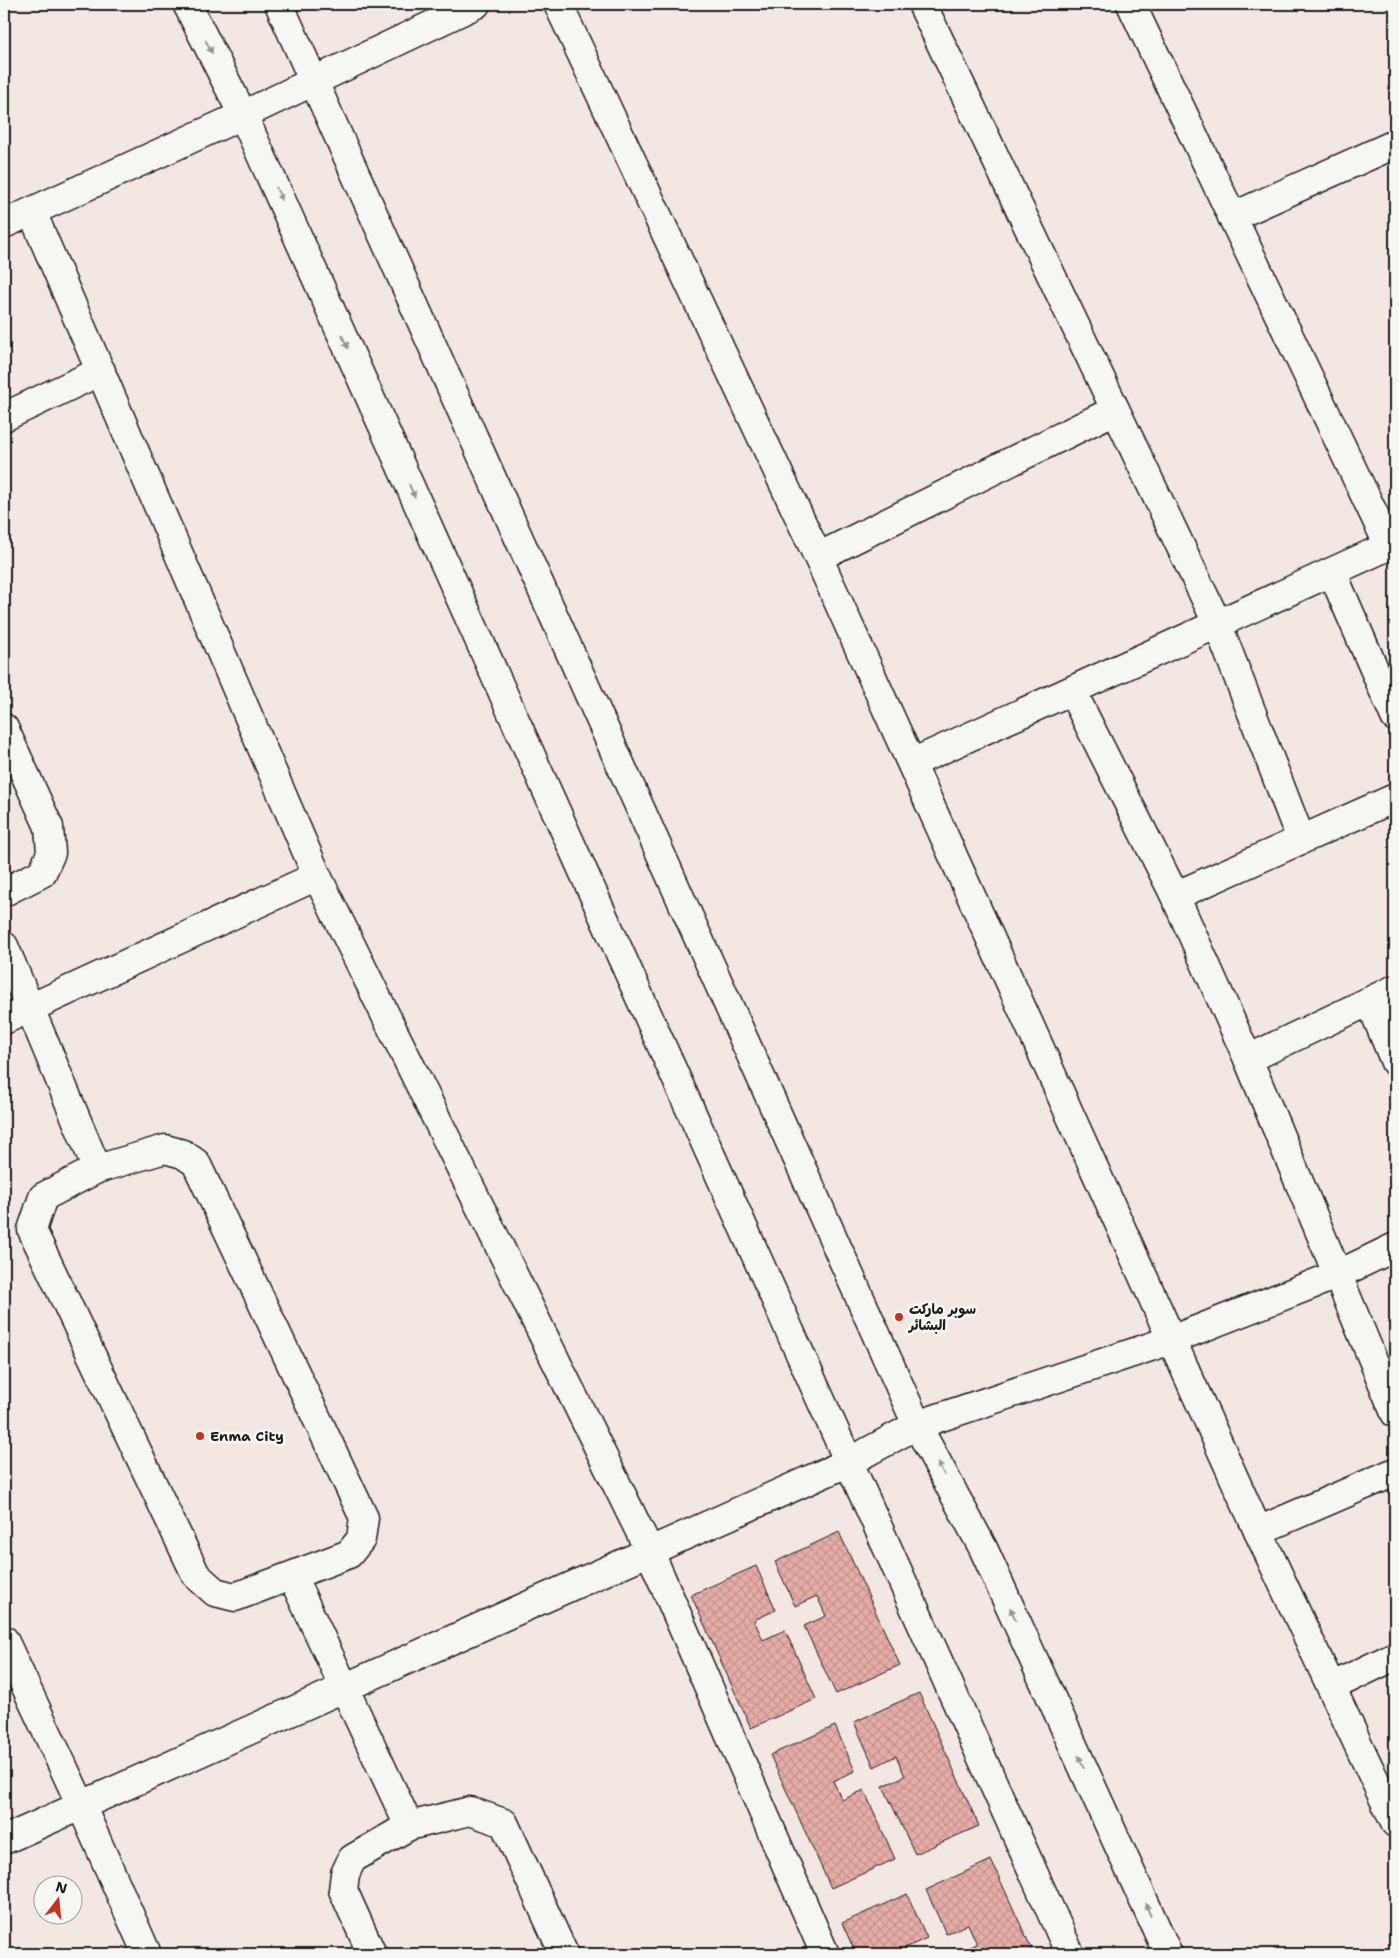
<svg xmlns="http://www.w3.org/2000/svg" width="1399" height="1958" font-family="'Shantell Sans','Playpen Sans Arabic',sans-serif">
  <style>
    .building { fill: url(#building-cross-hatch); stroke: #1c1c1c }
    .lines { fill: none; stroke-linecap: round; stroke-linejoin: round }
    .street-casing { stroke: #1c1c1c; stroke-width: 31 }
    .secondary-casing { stroke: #1c1c1c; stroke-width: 31 }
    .street { stroke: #f6f6f2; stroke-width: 28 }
    .secondary { stroke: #f6f6f2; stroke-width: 28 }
    .oneway { fill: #949492 }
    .poi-dot { fill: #c8321e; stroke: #f6f6f2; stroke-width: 2 }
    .labels { text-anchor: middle; stroke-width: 5; stroke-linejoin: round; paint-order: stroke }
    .poi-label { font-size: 14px; font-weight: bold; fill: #1c1c1c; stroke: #f6f6f2; text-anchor: start }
  </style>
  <defs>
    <pattern id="building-cross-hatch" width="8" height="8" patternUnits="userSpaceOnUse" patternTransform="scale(1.25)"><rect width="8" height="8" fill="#e6aca6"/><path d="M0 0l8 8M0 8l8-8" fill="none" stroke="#c5938e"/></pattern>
  </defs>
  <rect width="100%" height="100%" fill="#f3e7e3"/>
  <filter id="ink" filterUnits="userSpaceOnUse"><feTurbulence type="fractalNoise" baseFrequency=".02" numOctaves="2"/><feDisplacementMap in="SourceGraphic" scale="10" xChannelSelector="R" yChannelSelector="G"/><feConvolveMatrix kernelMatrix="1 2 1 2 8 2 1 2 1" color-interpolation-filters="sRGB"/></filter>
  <g filter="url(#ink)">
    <g class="building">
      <polygon points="839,1532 900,1665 836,1694 804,1626 826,1616 817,1596 795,1606 775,1562"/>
      <polygon points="756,1566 776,1610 754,1620 763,1640 785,1630 816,1699 751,1728 691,1595"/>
      <polygon points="919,1693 979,1826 915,1854 883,1786 905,1776 896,1756 874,1767 854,1722"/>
      <polygon points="835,1726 855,1771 833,1781 842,1800 864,1790 895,1859 831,1888 770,1755"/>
      <polygon points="991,1860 1034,1954 955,1954 977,1944 968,1924 946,1934 926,1890"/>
      <polygon points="907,1894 927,1938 905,1948 908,1954 856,1954 842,1923"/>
    </g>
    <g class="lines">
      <g class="street-casing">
        <g id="street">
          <polyline points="558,4 818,557 1258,1531 1395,1823"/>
          <polyline points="922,4 1218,625 1301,840"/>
          <polyline points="1131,4 1389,546"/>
          <polyline points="32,212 317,876 649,1550 825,1954"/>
          <polyline points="1232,217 1395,144"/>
          <polyline points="4,224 243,115 476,4"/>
          <polyline points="4,417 101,371"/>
          <polyline points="818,557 1115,410"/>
          <polyline points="1332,572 1395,717"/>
          <polyline points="1072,691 1175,896"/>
          <polyline points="4,728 49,827 51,853 42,873 4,892"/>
          <polyline points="912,763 1395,543"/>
          <polyline points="1395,798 1175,896 1248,1059 1395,1413"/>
          <polyline points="4,946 97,1169"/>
          <polyline points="1370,1001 1395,1062"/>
          <polyline points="4,1020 317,876"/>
          <polyline points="1248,1059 1395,989"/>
          <polygon points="165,1149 183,1154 196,1163 364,1518 361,1539 349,1554 235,1597 215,1592 196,1575 32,1230 43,1197 97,1169"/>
          <polyline points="1258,1531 1395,1472"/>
          <polyline points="292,1576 409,1826"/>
          <polyline points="4,1640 81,1805 147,1954"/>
          <polyline points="1331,1687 1395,1656"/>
          <polyline points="4,1840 847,1463 917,1425 1171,1340 1339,1274 1395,1247"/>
          <polyline points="372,1954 343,1890 345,1874 352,1859 409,1826 470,1811 504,1823 564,1954"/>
        </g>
      </g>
      <g class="secondary-casing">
        <g id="secondary">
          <polyline points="187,4 243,115 1070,1954"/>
          <polyline points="279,4 917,1425 983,1548 1168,1954"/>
        </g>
      </g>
      <use href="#street" class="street"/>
      <use href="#secondary" class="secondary"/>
    </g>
    <defs><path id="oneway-solid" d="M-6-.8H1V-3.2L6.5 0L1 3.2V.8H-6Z" transform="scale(1.25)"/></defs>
    <g class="oneway">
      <use href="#oneway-solid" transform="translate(209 47) rotate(63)"/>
      <use href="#oneway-solid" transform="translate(279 194) rotate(66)"/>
      <use href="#oneway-solid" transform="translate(345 342) rotate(66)"/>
      <use href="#oneway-solid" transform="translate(412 491) rotate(66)"/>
      <use href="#oneway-solid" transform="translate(941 1469) rotate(-118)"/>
      <use href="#oneway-solid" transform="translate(1013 1614) rotate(-114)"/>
      <use href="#oneway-solid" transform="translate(1081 1762) rotate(-114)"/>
      <use href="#oneway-solid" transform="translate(1148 1910) rotate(-114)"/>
    </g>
  </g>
  <g class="poi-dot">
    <circle cx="899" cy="1317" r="5"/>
    <circle cx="200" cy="1436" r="5"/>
  </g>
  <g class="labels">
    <g class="poi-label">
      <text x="909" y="1314">سوبر ماركت<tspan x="909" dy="16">البشائر</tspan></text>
      <text x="210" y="1441">Enma City</text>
    </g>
  </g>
  <rect width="1399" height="1958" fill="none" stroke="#f6f6f2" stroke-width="20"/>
  <rect x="10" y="10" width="1379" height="1938" fill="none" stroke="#1c1c1c" stroke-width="2" filter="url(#ink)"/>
  <g transform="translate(58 1900) rotate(16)"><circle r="24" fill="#f6f6f2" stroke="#9f9f9c"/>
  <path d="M0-4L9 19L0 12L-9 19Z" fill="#c8321e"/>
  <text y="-8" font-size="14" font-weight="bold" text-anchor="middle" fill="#1c1c1c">N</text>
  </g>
</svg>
